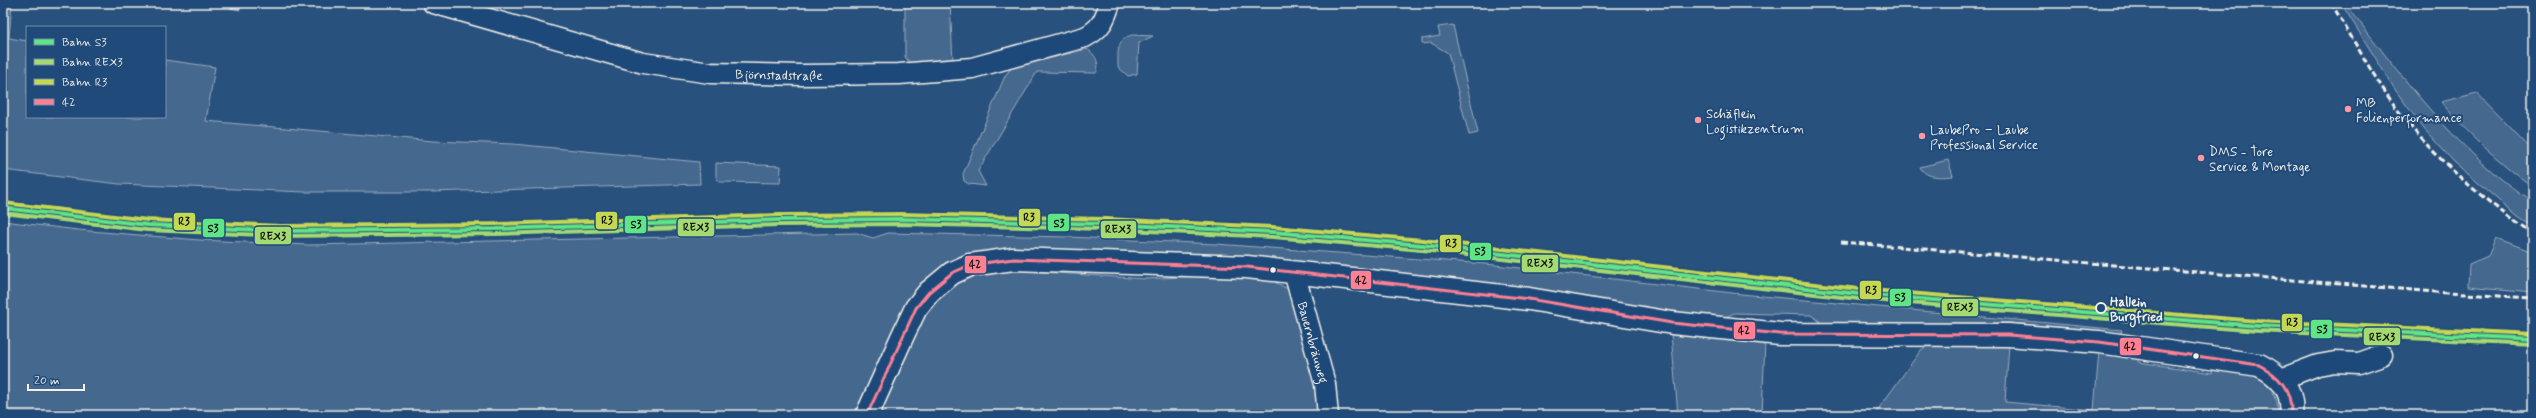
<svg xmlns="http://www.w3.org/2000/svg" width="2536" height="418" font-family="Mynerve,sans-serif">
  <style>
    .green { fill: #45688e; stroke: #9cacbb }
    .water { fill: #6e88a2; stroke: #a4b2be }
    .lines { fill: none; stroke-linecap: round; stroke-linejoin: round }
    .street-casing { stroke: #f4f1e8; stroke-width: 23 }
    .secondary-casing { stroke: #f4f1e8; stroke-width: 25 }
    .street { stroke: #1f4a7a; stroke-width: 20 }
    .secondary { stroke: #1f4a7a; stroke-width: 22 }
    .rail { stroke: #f4f1e8; stroke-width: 3; stroke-dasharray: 6 3; stroke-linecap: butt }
    .bus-1-casing { stroke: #1f4a7a; stroke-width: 6 }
    .bus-1 { stroke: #ff8093; stroke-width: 3 }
    .rail-1-casing { stroke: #1f4a7a; stroke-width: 7 }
    .rail-2-casing { stroke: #1f4a7a; stroke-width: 7 }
    .rail-3-casing { stroke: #1f4a7a; stroke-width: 7 }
    .rail-1 { stroke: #5fe486; stroke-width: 4 }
    .rail-2 { stroke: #a4da72; stroke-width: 4 }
    .rail-3 { stroke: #c4d854; stroke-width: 4 }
    .poi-dot { fill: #ff9aa2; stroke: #1f4a7a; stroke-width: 1.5 }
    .bus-dot { fill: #f4f1e8; stroke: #1f4a7a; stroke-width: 1.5 }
    .stop-dot { fill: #1f4a7a; stroke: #f4f1e8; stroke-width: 2 }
    .labels { text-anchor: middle; stroke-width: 4; stroke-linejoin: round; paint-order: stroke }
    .street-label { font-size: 13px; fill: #f4f1e8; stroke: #1f4a7a }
    .poi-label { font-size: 13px; fill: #f4f1e8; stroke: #1f4a7a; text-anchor: start }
    .stop-label { font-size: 13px; font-weight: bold; fill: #f4f1e8; stroke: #1f4a7a; text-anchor: start }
    .line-badge { stroke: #1f4a7a; stroke-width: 1.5 }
    .pale-badge-label { font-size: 11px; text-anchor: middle; font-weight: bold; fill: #111 }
  </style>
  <rect width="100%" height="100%" fill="#28517e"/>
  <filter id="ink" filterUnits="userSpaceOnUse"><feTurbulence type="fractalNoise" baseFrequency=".025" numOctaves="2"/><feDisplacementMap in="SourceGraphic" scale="8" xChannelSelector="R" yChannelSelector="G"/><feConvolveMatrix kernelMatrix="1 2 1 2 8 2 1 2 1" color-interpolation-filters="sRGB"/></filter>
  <g filter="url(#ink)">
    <g class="green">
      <polygon points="3,3 12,3 9,38 27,41 27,117 165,117 165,60 215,67 206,121 433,141 513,144 699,162 700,184 430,192 304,192 119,184 3,170"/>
      <polygon points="905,3 950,3 953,62 912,65 905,57"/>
      <path d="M2341,3H2345C2400,74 2457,153 2533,202V227L2518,217L2454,162L2424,129L2396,91Z"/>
      <polygon points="1453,25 1478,133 1469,135 1448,53 1431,43 1422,44 1422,39 1440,36 1438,27"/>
      <path d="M1132,35L1153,36L1139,43L1137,74L1128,76L1118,67C1118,52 1116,39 1132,35Z"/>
      <path d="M1087,49C1095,54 1101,64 1096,73L1037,72L978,171L986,186L969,184L964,181L963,174L1005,76L1011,68Z"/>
      <path d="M2477,93L2533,151V187C2499,162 2468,134 2441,102Z"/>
      <path d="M1948,160L1953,176C1942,177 1926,179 1920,167Z"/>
      <polygon points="716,163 781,166 780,183 719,182 716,177"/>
      <path d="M3,221L78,230L199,240L309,245L857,233L873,238L888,233L1068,237L1216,244L1486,264L1741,294L2122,330L2121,333L2011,323H1822L1811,315L1735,313L1722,318L1432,277L1016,249C977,253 962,250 931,277L857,415H3Z"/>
      <polygon points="2496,238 2533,252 2533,292 2468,286 2469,264 2488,256"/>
      <polygon points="1012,270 1146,279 1214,275 1271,280 1288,289 1295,306 1316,380 1318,415 876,415 928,307 953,285 973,277"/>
      <polygon points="1671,334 1765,342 1762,415 1678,415"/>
      <path d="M1934,342L2009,344L2005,402L2094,410L2099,352L2139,357L2138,362L2212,373L2214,367C2243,371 2279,375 2278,415H1874L1921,350Z"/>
    </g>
    <polygon class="water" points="231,3 241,3 240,10 230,8"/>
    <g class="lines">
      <g class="street-casing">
        <g id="street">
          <path id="s1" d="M433,3L643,63L710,73L801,75L899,74L972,68L1085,37C1101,29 1105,19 1110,3"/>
          <path id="s2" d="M1294,272L1325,384L1328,415"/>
          <polyline points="2281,379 2318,365 2335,362 2359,363 2382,355"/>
        </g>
      </g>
      <g class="secondary-casing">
        <path id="secondary" d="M867,415L903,335L916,308L929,292L952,273L970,265L1013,259L1247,267L1529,299L1672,323L1780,334L2008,335L2099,342L2259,365C2280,375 2294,390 2291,415"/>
      </g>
      <use href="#street" class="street"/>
      <use href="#secondary" class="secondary"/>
      <g class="rail">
        <path d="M2331,3C2357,45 2380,90 2412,128C2447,169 2489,204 2533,234"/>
        <polyline points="1841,242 2447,293 2533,298"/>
      </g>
      <g class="bus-1-casing">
        <path id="bus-1" d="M867,415L916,308L929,292L952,273L970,265L1013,259L1247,267L1529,299L1672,323L1780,334L2008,335L2099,342L2259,365C2280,376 2292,390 2291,415"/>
      </g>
      <use href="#bus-1" class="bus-1"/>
      <g class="rail-1-casing">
        <polyline id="rail-1" points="3,208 148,225 281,231 496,229 779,220 902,219 1106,224 1273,232 1422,245 1859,294 2258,326 2533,339"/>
      </g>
      <g class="rail-2-casing">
        <polyline id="rail-2" points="3,213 147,230 281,236 496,234 779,225 902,224 1106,229 1273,237 1422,250 1859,299 2258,331 2533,344"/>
      </g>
      <g class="rail-3-casing">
        <polyline id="rail-3" points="4,203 148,220 281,226 496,224 779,215 902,214 1106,219 1273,227 1423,240 1859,289 2258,321 2533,334"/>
      </g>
      <use href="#rail-1" class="rail-1"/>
      <use href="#rail-2" class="rail-2"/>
      <use href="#rail-3" class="rail-3"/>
    </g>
  </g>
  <g class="poi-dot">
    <circle cx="2348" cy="109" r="4"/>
    <circle cx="1698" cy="120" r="4"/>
    <circle cx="1922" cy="136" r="4"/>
    <circle cx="2201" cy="158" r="4"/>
  </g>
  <g class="bus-dot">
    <circle cx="1273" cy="270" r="3.5"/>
    <circle cx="2196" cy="356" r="3.5"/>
  </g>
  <circle class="stop-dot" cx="2101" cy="308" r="5"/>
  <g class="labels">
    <g class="street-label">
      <text dy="5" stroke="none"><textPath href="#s1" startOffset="355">Björnstadstraße</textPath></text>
      <text dy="5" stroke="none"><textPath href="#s2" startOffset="73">Bauernbräuweg</textPath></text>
    </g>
    <g class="poi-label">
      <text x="2356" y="107">MB<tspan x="2356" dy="15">Folienperformance</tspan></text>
      <text x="1706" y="118">Schäflein<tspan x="1706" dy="15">Logistikzentrum</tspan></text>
      <text x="1930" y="134">LaubePro – Laube<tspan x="1930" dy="15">Professional Service</tspan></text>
      <text x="2209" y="156">DMS - Tore<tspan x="2209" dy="15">Service &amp; Montage</tspan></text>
    </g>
    <g class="stop-label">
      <text x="2110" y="306">Hallein<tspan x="2110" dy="15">Burgfried</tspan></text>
    </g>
  </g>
  <g class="line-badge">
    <rect x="1018" y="208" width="23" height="19" rx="4" fill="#c4d854"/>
    <rect x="595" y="211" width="23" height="19" rx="4" fill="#c4d854"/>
    <rect x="173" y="212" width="23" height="19" rx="4" fill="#c4d854"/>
    <rect x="1047" y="213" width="23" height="19" rx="4" fill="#5fe486"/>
    <rect x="624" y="215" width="23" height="19" rx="4" fill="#5fe486"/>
    <rect x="677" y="218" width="38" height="19" rx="4" fill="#a4da72"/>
    <rect x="202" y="218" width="23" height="20" rx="4" fill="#5fe486"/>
    <rect x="1100" y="220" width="37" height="19" rx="4" fill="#a4da72"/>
    <rect x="254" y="226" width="38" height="19" rx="4" fill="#a4da72"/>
    <rect x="1439" y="234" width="23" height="19" rx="4" fill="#c4d854"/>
    <rect x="1469" y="242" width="23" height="19" rx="4" fill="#5fe486"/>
    <rect x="1521" y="254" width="38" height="19" rx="4" fill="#a4da72"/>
    <rect x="964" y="255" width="23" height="19" rx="4" fill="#ff8093"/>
    <rect x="1350" y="270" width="22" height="20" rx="4" fill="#ff8093"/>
    <rect x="1859" y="280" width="23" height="20" rx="4" fill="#c4d854"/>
    <rect x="1889" y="288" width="23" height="19" rx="4" fill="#5fe486"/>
    <rect x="1941" y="298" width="38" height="19" rx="4" fill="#a4da72"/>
    <rect x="2281" y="313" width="22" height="19" rx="4" fill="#c4d854"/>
    <rect x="2310" y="319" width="23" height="20" rx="4" fill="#5fe486"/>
    <rect x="1733" y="321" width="23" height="19" rx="4" fill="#ff8093"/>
    <rect x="2363" y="327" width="38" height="19" rx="4" fill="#a4da72"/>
    <rect x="2119" y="337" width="23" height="19" rx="4" fill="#ff8093"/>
  </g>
  <g class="pale-badge-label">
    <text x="1029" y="221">R3</text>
    <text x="607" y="224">R3</text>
    <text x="184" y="225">R3</text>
    <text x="1059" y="227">S3</text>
    <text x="636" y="228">S3</text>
    <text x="696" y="231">REX3</text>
    <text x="213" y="232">S3</text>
    <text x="1118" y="233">REX3</text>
    <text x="273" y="240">REX3</text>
    <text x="1451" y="247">R3</text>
    <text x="1480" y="255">S3</text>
    <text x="1540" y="267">REX3</text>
    <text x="975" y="268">42</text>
    <text x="1361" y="284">42</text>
    <text x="1871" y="294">R3</text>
    <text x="1900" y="301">S3</text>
    <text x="1960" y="311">REX3</text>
    <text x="2292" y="326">R3</text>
    <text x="2322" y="333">S3</text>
    <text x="1744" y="334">42</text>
    <text x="2382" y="341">REX3</text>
    <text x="2130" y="350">42</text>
  </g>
  <rect width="2536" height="418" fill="none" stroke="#1f4a7a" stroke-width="16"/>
  <rect x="8" y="8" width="2520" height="402" fill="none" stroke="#f4f1e8" stroke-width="1.5" filter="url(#ink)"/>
  <rect x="26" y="26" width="140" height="92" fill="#1f4a7a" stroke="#748da6"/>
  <rect x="34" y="39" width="20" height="6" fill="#5fe486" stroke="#748da6"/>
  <text x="62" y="46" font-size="12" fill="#f4f1e8">Bahn S3</text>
  <rect x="34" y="59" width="20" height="6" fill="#a4da72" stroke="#748da6"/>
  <text x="62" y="66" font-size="12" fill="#f4f1e8">Bahn REX3</text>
  <rect x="34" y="79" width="20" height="6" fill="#c4d854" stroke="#748da6"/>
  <text x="62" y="86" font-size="12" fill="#f4f1e8">Bahn R3</text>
  <rect x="34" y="99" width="20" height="6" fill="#ff8093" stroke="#748da6"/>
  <text x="62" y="106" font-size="12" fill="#f4f1e8">42</text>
  <path d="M28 384v6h56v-6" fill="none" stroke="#f4f1e8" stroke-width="2"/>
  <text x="34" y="384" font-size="12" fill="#f4f1e8" stroke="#1f4a7a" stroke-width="3" paint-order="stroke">20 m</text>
</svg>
